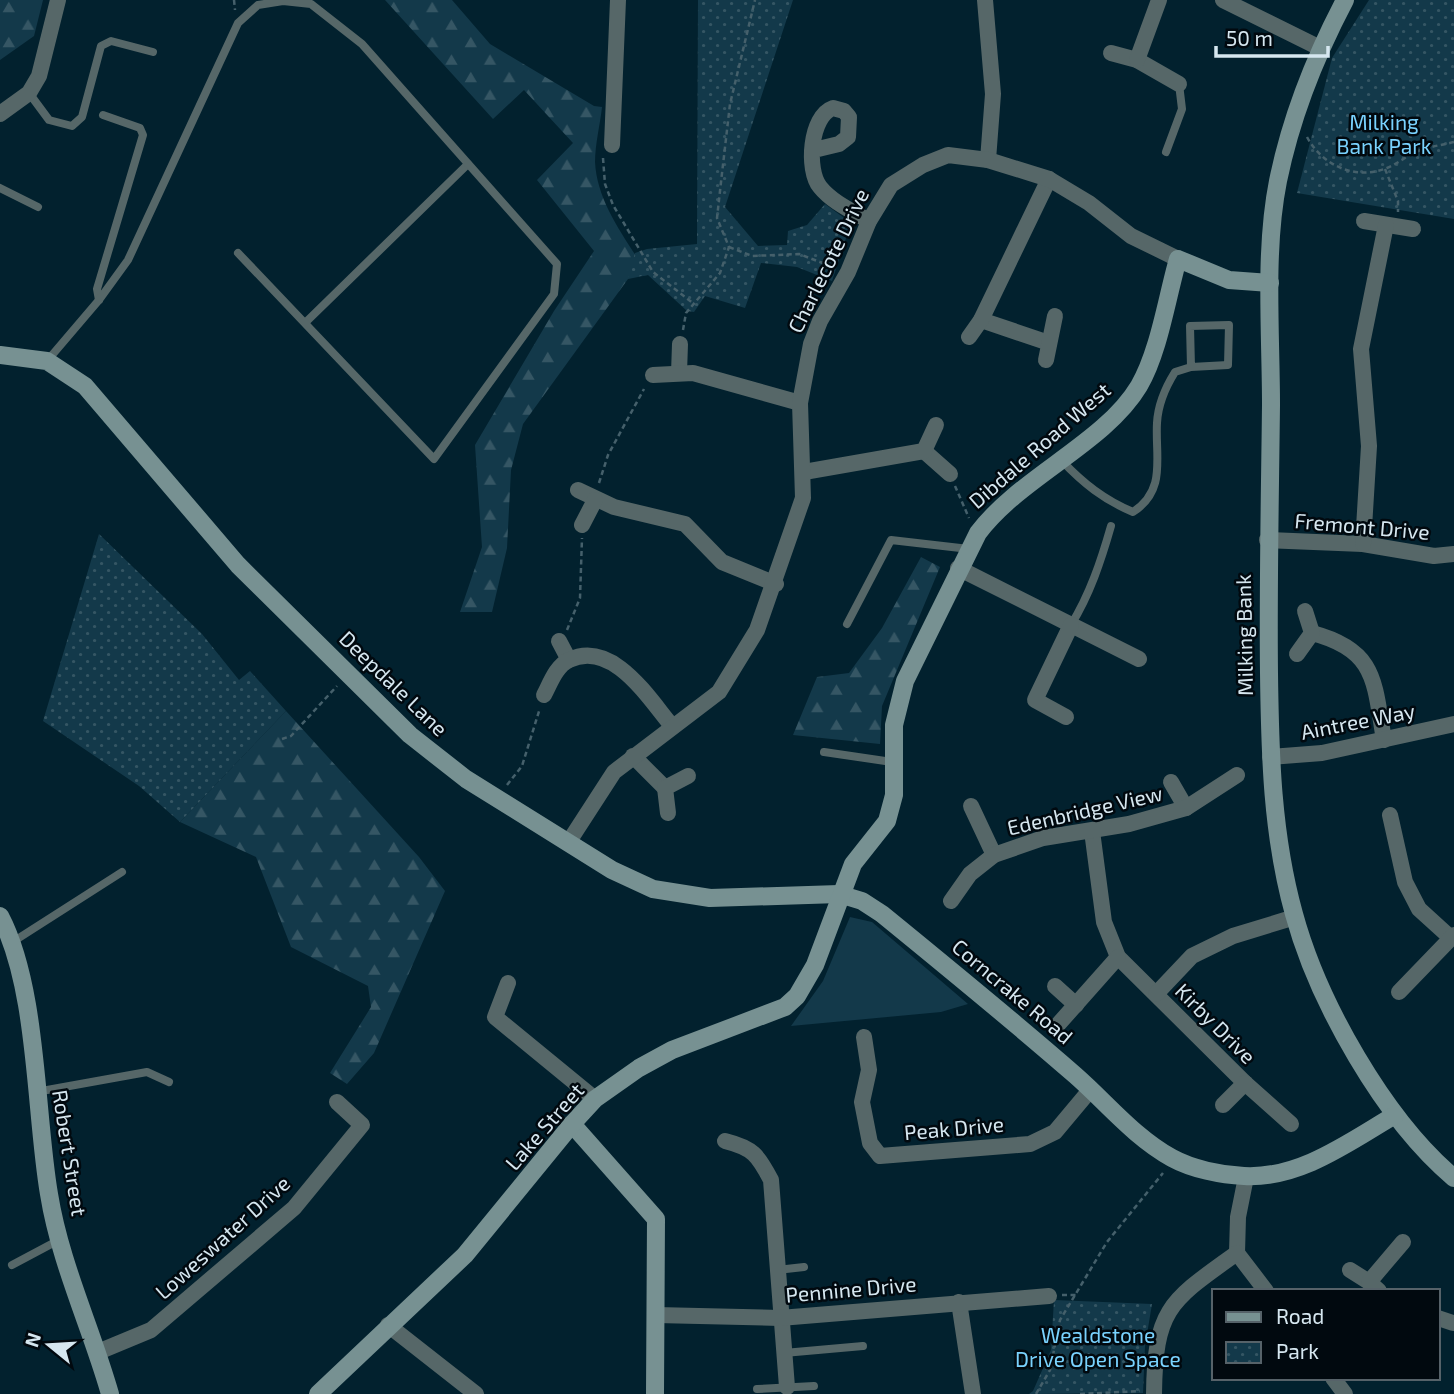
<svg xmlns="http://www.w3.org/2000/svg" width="1454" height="1394" font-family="'Exo 2',sans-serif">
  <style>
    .grass { fill: #13394a }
    .forest { fill: url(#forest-firs) }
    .park { fill: url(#park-dots) }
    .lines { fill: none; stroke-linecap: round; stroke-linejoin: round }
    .path { stroke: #45606b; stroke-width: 2.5; stroke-dasharray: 5 3.5; stroke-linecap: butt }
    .lane { stroke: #566768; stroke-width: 8 }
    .street { stroke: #566768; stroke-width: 16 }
    .secondary { stroke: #779192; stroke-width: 18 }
    .labels { text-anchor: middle; stroke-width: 5; stroke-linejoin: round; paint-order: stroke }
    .park-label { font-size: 21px; fill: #79d2fe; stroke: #01090f }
    .street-label { font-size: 21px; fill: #d6e7f0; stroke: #01090f }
  </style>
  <defs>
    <pattern id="forest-firs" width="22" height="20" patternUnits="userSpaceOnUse" patternTransform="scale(1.75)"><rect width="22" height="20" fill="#13394a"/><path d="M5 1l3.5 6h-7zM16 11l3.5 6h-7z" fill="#355664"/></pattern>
    <pattern id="park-dots" width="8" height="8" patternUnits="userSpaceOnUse" patternTransform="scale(1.75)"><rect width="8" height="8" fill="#13394a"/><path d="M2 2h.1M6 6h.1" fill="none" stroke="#355664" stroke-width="1.8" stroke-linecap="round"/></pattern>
  </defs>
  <rect width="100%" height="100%" fill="#02212e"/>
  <polygon class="grass" points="850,917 872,922 968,1004 941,1012 791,1026 823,981"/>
  <g class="forest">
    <polygon points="0,0 43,0 34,36 0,60"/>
    <path d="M385,0H452L490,44L594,106L602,107C600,125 595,144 595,162C597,204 627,240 648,275L628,279L523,424L511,470L507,548L492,612H460L482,547L475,445L554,311L594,251L537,180L573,143L524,90L493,119Z"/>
    <polygon points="921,557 940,567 882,706 880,744 793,735 817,677 849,673 882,628"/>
    <polygon points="286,711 419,857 445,891 374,1053 347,1084 330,1073 371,1007 368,986 291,947 256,857 180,822"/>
  </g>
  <g class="park">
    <polygon points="698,0 793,0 725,207 758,246 787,245 788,231 807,225 825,204 851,223 832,281 797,267 761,263 745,308 705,296 694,312 687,311 648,275 628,278 635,253 647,249 697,244"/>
    <polygon points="1369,0 1454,0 1454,219 1297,193 1332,58"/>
    <polygon points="99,534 202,634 239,680 250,671 286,711 180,822 139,786 43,721"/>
    <polygon points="1054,1300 1152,1304 1145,1346 1143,1393 1029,1394 1033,1391 1051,1350"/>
  </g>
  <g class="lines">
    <g class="path">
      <polyline points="234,0 235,10"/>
      <path d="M1307,137C1322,165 1355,181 1387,168C1399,163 1409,154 1421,150C1432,146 1443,145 1454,142"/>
      <polyline points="603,158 605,184 613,205 653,272 694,304"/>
      <polyline points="1385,169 1398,201 1398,212"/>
      <polyline points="729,247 752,256 799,254 833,267"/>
      <polyline points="683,330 686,313 720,273 729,247 717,218 721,182 730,104 755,0"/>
      <polyline points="599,483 608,455 644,389"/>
      <polyline points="955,486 969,518"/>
      <polyline points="567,630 580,598 582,538"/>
      <polyline points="282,739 291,736 337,686"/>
      <polyline points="507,785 522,766 540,708"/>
      <polyline points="1062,1295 1077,1295"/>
      <polyline points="1036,1394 1050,1370 1060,1320 1107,1242 1163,1173"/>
      <polyline points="1080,1394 1140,1391"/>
    </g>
    <g class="lane">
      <polyline points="29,93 49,120 72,126 82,117 101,46 111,41 153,52"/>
      <polyline points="1166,152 1182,109 1179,84"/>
      <polyline points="0,188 38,207"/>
      <polyline points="99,300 97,289 143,135 140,128 103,115"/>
      <polyline points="306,322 468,164"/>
      <polyline points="47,361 99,300 128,260 238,23 258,5 283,1 311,4 362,44 557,264 554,294 434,459 238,253"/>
      <path d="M1062,461C1083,483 1104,500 1133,512C1167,490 1155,457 1157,423C1158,404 1165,388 1175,372L1191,367L1190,326L1229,325L1228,365L1191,367"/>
      <polyline points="847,624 891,540 969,549"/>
      <path d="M1071,625C1090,594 1101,561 1111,526"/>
      <polyline points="824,752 892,762"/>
      <polyline points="11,943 122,872"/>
      <polyline points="36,1092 147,1072 169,1082"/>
      <polyline points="12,1265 59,1240"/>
      <polyline points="777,1270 804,1267"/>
      <polyline points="784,1353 863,1346"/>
      <polyline points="757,1389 814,1386"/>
    </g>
    <g class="street">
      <polyline points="985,0 993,94 988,160"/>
      <polyline points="1223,0 1320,48"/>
      <polyline points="1111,53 1137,60 1179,84"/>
      <polyline points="1137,60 1159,0"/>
      <polyline points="0,114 29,93 39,76 58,0"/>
      <polyline points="612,145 618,0"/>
      <path d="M814,150L839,144L848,137L849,117L844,111L833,108C810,116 806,170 820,187C832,202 852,211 869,221"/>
      <polyline points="1364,221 1413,229"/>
      <polyline points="981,320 1049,343"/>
      <polyline points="969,337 981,320 1049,179"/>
      <polyline points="1046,360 1055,316"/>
      <polyline points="679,373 680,344"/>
      <polyline points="653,375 693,373 800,403"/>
      <polyline points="924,451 950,474"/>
      <polyline points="804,472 924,451 936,425"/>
      <polyline points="578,490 614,507 685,524 722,562 776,584"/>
      <polyline points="582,525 595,500"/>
      <polyline points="1267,540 1363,544 1434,556 1454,554"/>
      <polyline points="1363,544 1369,446 1361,349 1386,225"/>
      <polyline points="958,568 1139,659"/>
      <path d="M1312,633C1377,650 1374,682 1384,740"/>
      <polyline points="559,641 569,660"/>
      <polyline points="1297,654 1312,633 1305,611"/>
      <path d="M544,695C550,684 556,666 569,660C613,639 649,699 672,726"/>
      <polyline points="1066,717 1035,700 1071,625"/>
      <polyline points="633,756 665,788"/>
      <polyline points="1270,757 1322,753 1454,724"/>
      <polyline points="1171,782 1186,808"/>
      <polyline points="971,806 994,855"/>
      <polyline points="668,813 665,788 688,776"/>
      <polyline points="1390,815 1405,882 1419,909 1451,938"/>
      <polyline points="1092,831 1104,922 1118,957 1245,1083 1291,1124"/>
      <polyline points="568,843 614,772 719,692 757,630 803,498 800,403 811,344 820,321 848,272 869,221 891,185 923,165 948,155 988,160 1049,179 1089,203 1131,236 1178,259"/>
      <polyline points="951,901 970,874 994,855 1043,838 1129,824 1186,808 1237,775"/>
      <polyline points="508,983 495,1017 595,1099"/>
      <polyline points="1055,986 1076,1005"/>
      <polyline points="1399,992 1454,935"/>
      <polyline points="1156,994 1192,956 1233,936 1295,917"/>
      <polyline points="1055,1028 1118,957"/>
      <polyline points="864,1037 869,1070 862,1102 870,1143 880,1156 1030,1144 1055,1132 1091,1089"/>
      <polyline points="1223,1105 1245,1083"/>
      <path d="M725,1141C753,1148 758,1155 771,1180L787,1387"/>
      <polyline points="1246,1177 1238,1217 1237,1253 1266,1291"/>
      <polyline points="1350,1270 1369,1282"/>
      <polyline points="1379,1291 1369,1282 1403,1242"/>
      <polyline points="959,1302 973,1394"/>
      <polyline points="656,1315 780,1318 1049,1296"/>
      <polyline points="1438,1318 1453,1323"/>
      <polyline points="388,1325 476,1394"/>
      <polyline points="98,1352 151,1330 294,1208 362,1125 337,1102"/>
      <polyline points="1333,1378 1345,1394"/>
      <path d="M1154,1394C1155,1308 1170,1301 1237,1253"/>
    </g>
    <g class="secondary">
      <path d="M1345,0C1315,57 1291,117 1278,181C1264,251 1271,333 1271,405C1270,494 1268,583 1269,673C1270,755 1272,835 1294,914C1318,1002 1384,1119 1454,1178"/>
      <path d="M0,355L47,361L85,386L238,565L410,735L466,779L612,870L653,889L710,898L839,894L862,901L882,914C947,967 1012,1020 1075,1075C1107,1103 1134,1137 1172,1158C1192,1169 1221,1175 1244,1176C1300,1179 1349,1142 1395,1115"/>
      <path d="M0,916C38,988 35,1112 49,1194C60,1263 91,1327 110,1394"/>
      <polyline points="572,1124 656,1219 655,1394"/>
      <path d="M318,1394L465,1255L572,1124L595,1099L639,1068L672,1050L785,1007L797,996L815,965L853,864L887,821L894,795V725L905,681L978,533C1020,477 1105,443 1139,386C1159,352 1167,297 1178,259L1229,280L1270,283"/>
    </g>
  </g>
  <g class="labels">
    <g class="park-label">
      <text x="1384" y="130">Milking<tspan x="1384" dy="24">Bank Park</tspan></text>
      <text x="1098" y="1343">Wealdstone<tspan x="1098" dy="24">Drive Open Space</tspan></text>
    </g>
    <g class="street-label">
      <text transform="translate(829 261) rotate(-64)" y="7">Charlecote Drive</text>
      <text transform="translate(1040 446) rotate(-41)" y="7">Dibdale Road West</text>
      <text transform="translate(1362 527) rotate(5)" y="7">Fremont Drive</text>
      <text transform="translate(1245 635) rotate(-91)" y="7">Milking Bank</text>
      <text transform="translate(393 684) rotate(44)" y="7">Deepdale Lane</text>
      <text transform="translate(1358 722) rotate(-11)" y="7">Aintree Way</text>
      <text transform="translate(1085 811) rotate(-13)" y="7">Edenbridge View</text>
      <text transform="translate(1012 992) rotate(40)" y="7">Corncrake Road</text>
      <text transform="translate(1215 1024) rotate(45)" y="7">Kirby Drive</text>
      <text transform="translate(545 1127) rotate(-49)" y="7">Lake Street</text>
      <text transform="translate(954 1129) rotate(-5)" y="7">Peak Drive</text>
      <text transform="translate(69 1153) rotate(81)" y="7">Robert Street</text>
      <text transform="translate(223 1238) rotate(-42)" y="7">Loweswater Drive</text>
      <text transform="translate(851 1290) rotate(-5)" y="7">Pennine Drive</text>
    </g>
  </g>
  <rect x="1212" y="1289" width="228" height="91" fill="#01090f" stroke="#566269" stroke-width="2"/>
  <rect x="1226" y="1312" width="35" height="10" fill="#779192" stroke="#566269" stroke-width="2"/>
  <text x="1276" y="1324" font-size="21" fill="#d6e7f0">Road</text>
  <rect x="1226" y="1342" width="35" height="21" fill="url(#park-dots)" stroke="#566269" stroke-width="2"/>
  <text x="1276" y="1359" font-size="21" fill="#d6e7f0">Park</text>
  <g transform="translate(49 1345) rotate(288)" stroke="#01090f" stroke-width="5" paint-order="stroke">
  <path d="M0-5L12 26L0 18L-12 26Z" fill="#d6e7f0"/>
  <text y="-10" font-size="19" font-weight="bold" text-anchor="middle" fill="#d6e7f0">N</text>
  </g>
  <path d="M1216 46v10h112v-10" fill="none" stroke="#d6e7f0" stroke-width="3.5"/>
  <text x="1226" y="46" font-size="21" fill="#d6e7f0" stroke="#01090f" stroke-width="5" paint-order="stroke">50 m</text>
</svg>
